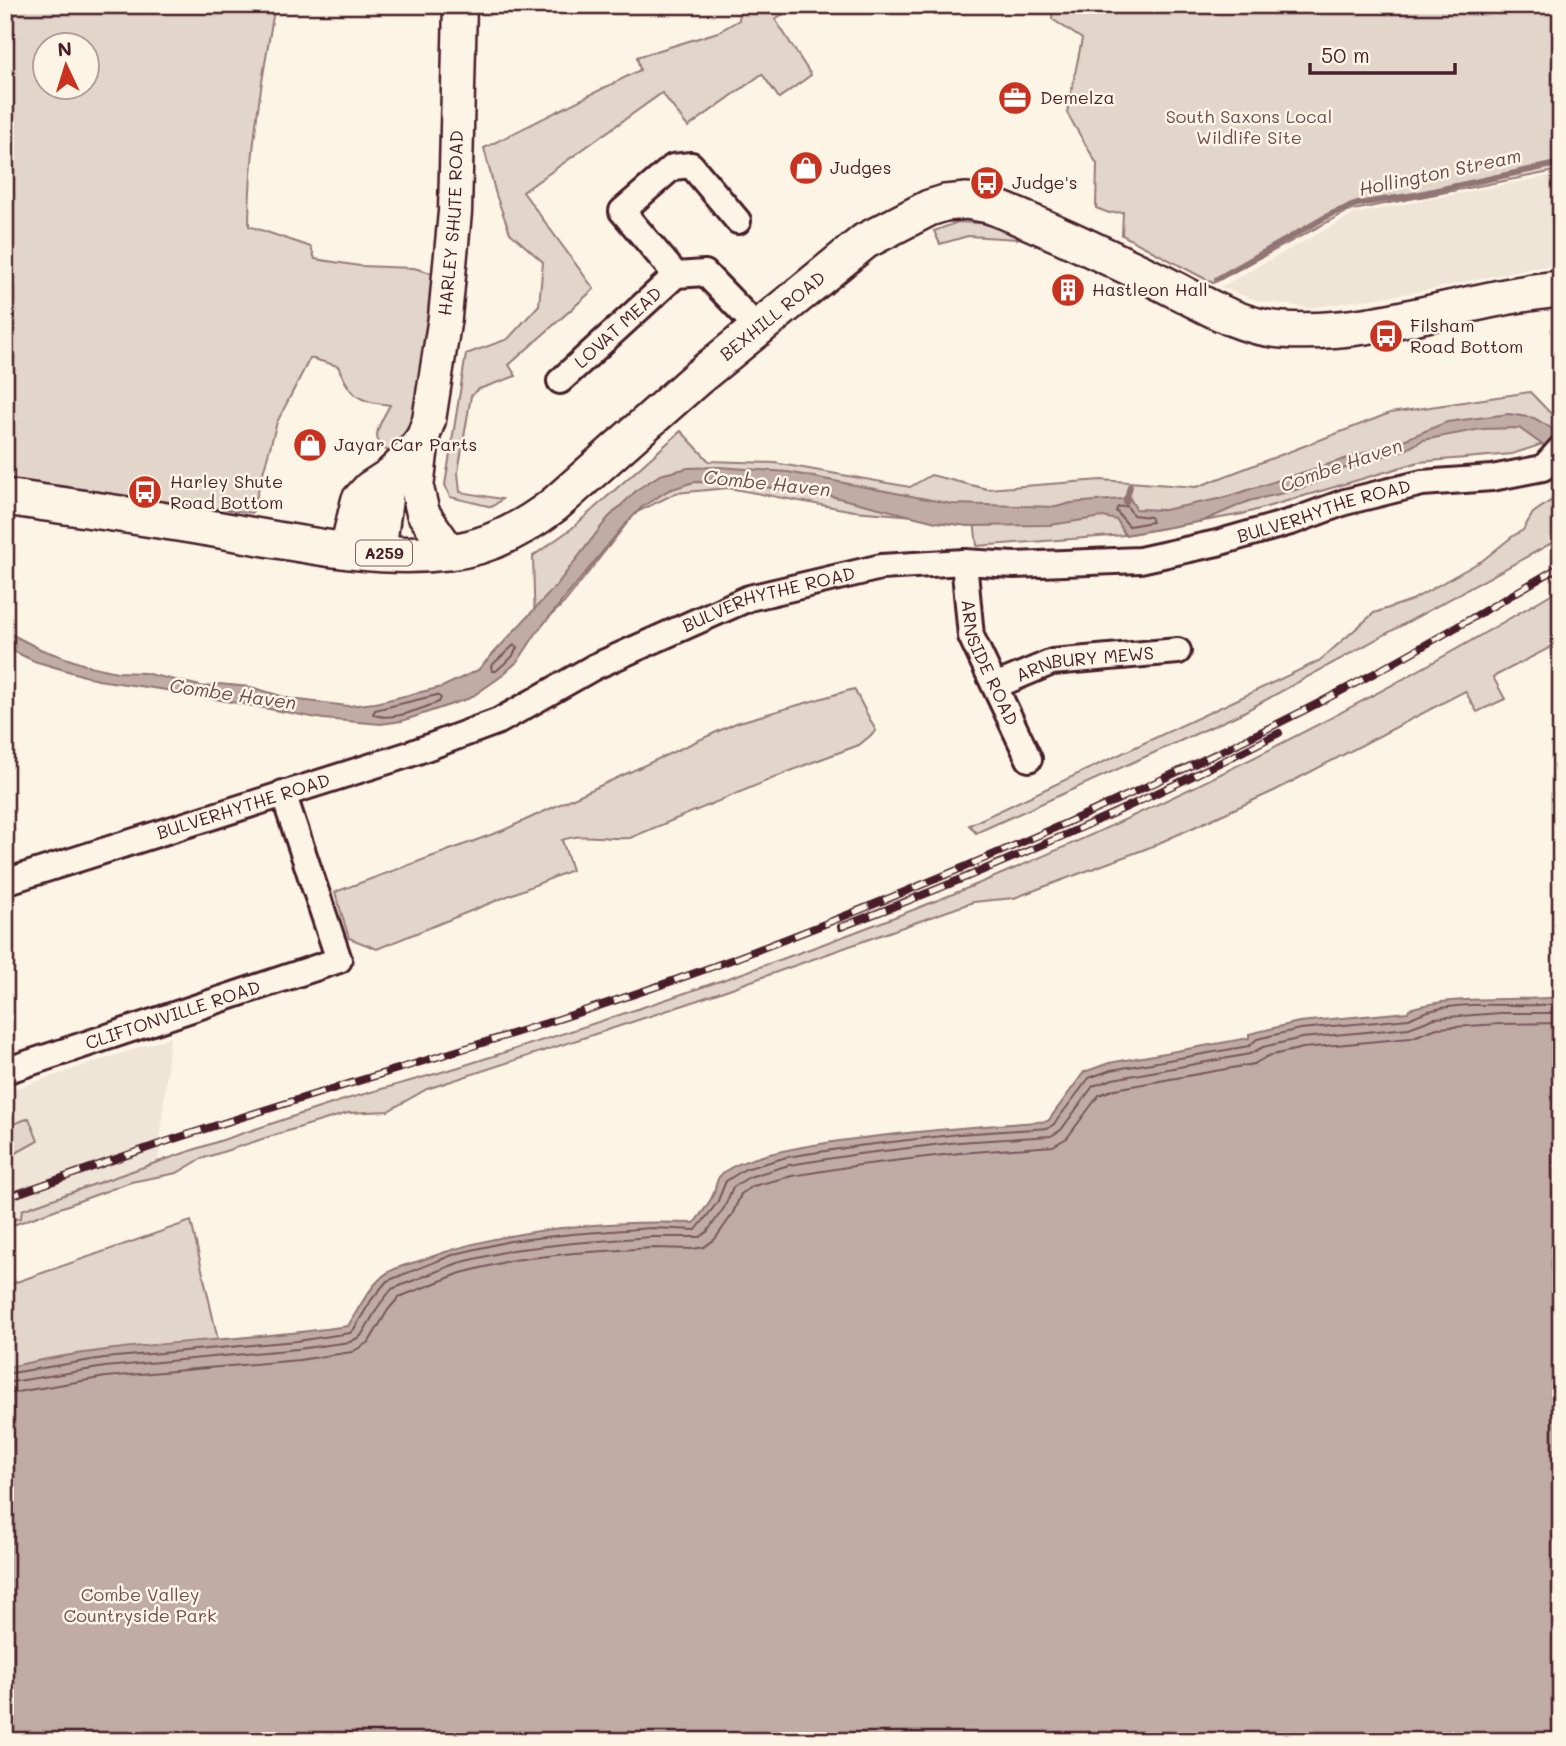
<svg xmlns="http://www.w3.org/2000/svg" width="1566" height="1746" font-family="Mali,sans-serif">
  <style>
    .built { fill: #eee5d7 }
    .green { fill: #e2d5ca; stroke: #967a7a; stroke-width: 2; fill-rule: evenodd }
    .water { fill: #c0aca5; stroke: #917474; stroke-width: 2 }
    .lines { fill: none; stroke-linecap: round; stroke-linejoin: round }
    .shore { stroke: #79575c; stroke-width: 2 }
    .stream { stroke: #917474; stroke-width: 6 }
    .minor-casing { stroke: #4a1f2b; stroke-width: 30 }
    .major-casing { stroke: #4a1f2b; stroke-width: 37 }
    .highway-casing { stroke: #4a1f2b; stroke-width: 40 }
    .minor { stroke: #fcf5e5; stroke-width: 24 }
    .major { stroke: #fcf5e5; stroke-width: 32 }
    .highway { stroke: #fcf5e5; stroke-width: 35 }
    .rail-casing { stroke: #4a1f2b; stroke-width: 8 }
    .rail { stroke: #fcf5e5; stroke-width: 5; stroke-dasharray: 16; stroke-linecap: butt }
    .labels { text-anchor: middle; stroke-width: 5; stroke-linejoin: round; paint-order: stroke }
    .shield { fill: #fcf5e5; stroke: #7f5f63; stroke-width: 2 }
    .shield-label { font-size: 16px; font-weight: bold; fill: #4a1f2b }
    .poi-label { font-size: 18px; fill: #4a1f2b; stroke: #fcf5e5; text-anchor: start }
    .park-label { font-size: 18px; fill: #704c53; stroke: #fcf5e5 }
    .street-label { font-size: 18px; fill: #4a1f2b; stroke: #fcf5e5 }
    .water-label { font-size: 19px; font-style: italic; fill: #6d4950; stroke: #fcf5e5 }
  </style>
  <rect width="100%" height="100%" fill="#fcf5e5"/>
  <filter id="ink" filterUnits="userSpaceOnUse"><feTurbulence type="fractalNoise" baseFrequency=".0143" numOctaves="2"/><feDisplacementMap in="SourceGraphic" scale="14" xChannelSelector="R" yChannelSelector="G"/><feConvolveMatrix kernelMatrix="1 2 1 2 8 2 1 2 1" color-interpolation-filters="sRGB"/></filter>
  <g filter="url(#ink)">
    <g class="built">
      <polygon points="1561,174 1561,265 1524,269 1424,291 1309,308 1258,301 1220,287 1354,214"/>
      <polygon points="170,1037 157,1172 5,1228 5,1092"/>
    </g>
    <g class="green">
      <path d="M5,5H275C262,79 249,152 249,226L311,247L315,259L360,266L414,268L441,276L429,411L393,454C366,441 379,425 390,405C357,401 351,397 338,366L310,358L277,422L252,513L5,480ZM46,46H88V88H46Z"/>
      <polygon points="740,5 798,5 775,19 811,75 779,98 762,74 688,127 662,93 523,192 594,289 509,365 516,376 479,389 471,396 458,472 460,492 502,499 492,507 450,497 445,485 466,354 508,339 539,305 543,262 510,233 496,195 484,148 640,70 637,57 718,32 739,20"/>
      <polygon points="1053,5 1561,5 1561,170 1348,211 1213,283 1122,235 1123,212 1109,213 1096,208 1097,164 1067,113 1082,39 1052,19"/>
      <polygon points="958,222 994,224 1018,235 1017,239 968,236 940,244 934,231"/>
      <polygon points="1530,392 1560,423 1540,445 1512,454 1419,462 1243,514 1125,535 977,546 974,521 854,511 728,488 676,493 635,513 565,602 535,631 533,556 571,529 681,431 709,461 775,463 910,487 931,475 987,489 1101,480 1197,487 1390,413"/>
      <polygon points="1561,494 1561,538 1240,714 976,833 969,825 1319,661 1374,613 1412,600 1483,560 1513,536 1523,530 1533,513"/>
      <path d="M1561,588V642L1493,677L1505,699L1477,712L1465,691L1274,791L1148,848L1014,898L973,902L687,1004L427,1089L388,1111L348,1113L281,1133L201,1159L177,1173L131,1182L5,1228V1221L21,1218L22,1210C130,1171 238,1134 347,1099C384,1088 422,1078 459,1067C600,1022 741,976 879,923C1116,833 1343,719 1561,588Z"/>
      <path d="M854,689L876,731L859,745L805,765L630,838C607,840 584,832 562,840L572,870L377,949L349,938L335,892L504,830L736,723Z"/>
      <polygon points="29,1118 38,1141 5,1159 5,1127"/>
      <polygon points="191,1221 309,1741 5,1741 5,1286"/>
    </g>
    <g class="water">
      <polygon points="1509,414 1534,418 1561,434 1561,458 1519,428 1481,429 1423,440 1407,449 1333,472 1319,482 1292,491 1249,501 1203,521 1125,535 1117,520 1103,517 1050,525 968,526 936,522 822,494 730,483 694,482 669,490 642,507 622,528 537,632 518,661 499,678 470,698 402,721 381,724 323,719 166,690 98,680 34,661 5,647 5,631 40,649 85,665 117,672 144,673 205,687 219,684 251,687 291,699 348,706 375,703 442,687 478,670 555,587 608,518 638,489 660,475 688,468 719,467 788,472 952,504 1056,507 1071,503 1122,499 1128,495 1136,509 1164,510 1223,498 1401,441 1447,422"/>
      <path d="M1561,997V1741H5V1368C117,1340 235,1343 348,1326C358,1310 367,1291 381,1278C392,1267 411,1264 425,1259C511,1228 603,1220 694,1223C700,1215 708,1206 712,1197C715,1191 716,1182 719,1177C747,1139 993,1126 1048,1121L1084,1072L1109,1063L1249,1038V1034L1299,1022L1408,1012L1409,1009C1459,994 1510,1002 1561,997Z"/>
    </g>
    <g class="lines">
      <g class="shore">
        <polygon points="1127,506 1133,515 1150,517 1152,522 1129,526 1116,511 1118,507"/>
        <polygon points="514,645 517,648 512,657 496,671 492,671 491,666"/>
        <path d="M437,695L441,698L439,702C422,708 390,723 373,714L375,710Z"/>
        <path d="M5,1374L104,1358L297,1341L350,1333L354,1329L372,1299L387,1281L455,1254L510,1241L572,1234L651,1228L696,1230L717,1203L726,1181L745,1169L787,1157L858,1146L959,1134L1049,1128L1054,1124L1089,1078L1111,1070L1249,1046L1257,1039L1300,1029L1409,1019C1451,996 1513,1009 1561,1004"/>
        <polyline points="5,1383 105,1367 298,1349 350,1342 361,1336 380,1304 392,1289 458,1263 512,1250 573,1243 651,1237 700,1237 707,1232 724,1208 733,1187 749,1177 789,1165 859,1154 959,1142 1051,1136 1061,1130 1093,1086 1113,1079 1250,1054 1263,1047 1302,1038 1409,1028 1435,1018 1500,1013 1561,1013"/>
        <polyline points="5,1394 106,1377 299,1360 352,1352 369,1342 388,1310 399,1297 461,1273 513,1260 574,1253 652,1248 693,1249 704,1247 715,1239 732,1215 741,1194 753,1186 792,1176 860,1165 960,1153 1053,1146 1067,1138 1099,1095 1115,1089 1254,1064 1268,1056 1303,1048 1411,1038 1437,1028 1500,1024 1561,1023"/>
      </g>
      <g class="stream">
        <polyline points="1217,279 1331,214 1357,204 1415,195 1561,163"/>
        <polyline points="1126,502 1130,486"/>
      </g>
      <g class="minor-casing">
        <g id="minor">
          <polyline points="676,275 622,211 673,167 691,165 738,221"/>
          <path id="s1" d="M560,381L676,275L705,273L757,327"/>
          <path id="s2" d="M964,562L971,636L1029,759"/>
          <path id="s3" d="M995,686L1052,662L1178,651"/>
          <path id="s4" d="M5,882L407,755L499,721L594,667L749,598L881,567L964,562L1014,565L1140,560L1217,543L1294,521L1345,502L1422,483L1492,478L1543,468L1561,448"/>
          <path id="s5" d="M5,1071L339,960L283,793"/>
        </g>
      </g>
      <g class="major-casing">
        <g id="major">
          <polyline points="346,550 358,500 369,488 389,475 408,457 423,437"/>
          <path id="s6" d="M450,552L423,513L417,488L423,437L429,420L445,317L455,212L460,5"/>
          <polyline points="379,553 389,475"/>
        </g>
      </g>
      <g class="highway-casing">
        <g id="highway">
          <path id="s7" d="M5,497C79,508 153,518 226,531C298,543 375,561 448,552C488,548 523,529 554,505L696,379L865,241L929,208L945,203L967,201L989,205C1049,228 1107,256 1164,284C1202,303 1238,327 1282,330C1377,337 1467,297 1561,289"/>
        </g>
      </g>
      <use href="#minor" class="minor"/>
      <use href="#major" class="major"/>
      <use href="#highway" class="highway"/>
      <g class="rail-casing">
        <g id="rail">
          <path d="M841,927C990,870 1137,806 1279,733"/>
          <path d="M5,1198C72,1175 138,1150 205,1129C387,1070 573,1020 752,952C939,881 1124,801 1303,711C1391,666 1476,616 1561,566"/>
        </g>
      </g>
      <use href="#rail" class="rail"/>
    </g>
  </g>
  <defs>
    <g id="office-disc" transform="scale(1.75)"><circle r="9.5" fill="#c8321e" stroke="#fcf5e5"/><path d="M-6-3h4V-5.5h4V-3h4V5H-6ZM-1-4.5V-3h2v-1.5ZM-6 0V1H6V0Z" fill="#fff"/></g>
    <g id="shop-disc" transform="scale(1.75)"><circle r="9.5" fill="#c8321e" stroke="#fcf5e5"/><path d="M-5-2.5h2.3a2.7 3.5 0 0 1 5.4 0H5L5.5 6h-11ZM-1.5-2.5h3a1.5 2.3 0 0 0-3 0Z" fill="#fff"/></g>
    <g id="bus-disc" transform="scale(1.75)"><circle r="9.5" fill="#c8321e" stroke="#fcf5e5"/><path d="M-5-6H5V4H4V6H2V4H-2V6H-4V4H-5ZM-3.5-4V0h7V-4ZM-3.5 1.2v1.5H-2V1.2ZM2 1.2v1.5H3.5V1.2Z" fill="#fff"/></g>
    <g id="building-disc" transform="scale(1.75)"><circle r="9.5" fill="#c8321e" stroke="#fcf5e5"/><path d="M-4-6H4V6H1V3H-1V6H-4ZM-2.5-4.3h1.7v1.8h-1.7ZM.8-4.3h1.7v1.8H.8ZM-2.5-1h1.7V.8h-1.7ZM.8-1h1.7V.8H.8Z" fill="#fff"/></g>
  </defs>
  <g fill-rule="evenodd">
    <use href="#office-disc" x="1015" y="98"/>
    <use href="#shop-disc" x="806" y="168"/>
    <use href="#bus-disc" x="987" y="183"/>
    <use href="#building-disc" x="1068" y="290"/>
    <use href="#bus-disc" x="1386" y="336"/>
    <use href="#shop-disc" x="310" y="445"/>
    <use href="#bus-disc" x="145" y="492"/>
  </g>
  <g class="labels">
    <rect class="shield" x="356" y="540.5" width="56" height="25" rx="5"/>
    <g class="shield-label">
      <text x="384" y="559">A259</text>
    </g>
    <g class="poi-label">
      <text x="1040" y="104">Demelza</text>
      <text x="830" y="174">Judges</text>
      <text x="1012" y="189">Judge's</text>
      <text x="1092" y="296">Hastleon Hall</text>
      <text x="1410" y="332">Filsham<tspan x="1410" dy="21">Road Bottom</tspan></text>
      <text x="334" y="451">Jayar Car Parts</text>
      <text x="170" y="488">Harley Shute<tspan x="170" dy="21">Road Bottom</tspan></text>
    </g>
    <g class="park-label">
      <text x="1249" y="123">South Saxons Local<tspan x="1249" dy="21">Wildlife Site</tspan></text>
      <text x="140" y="1601">Combe Valley<tspan x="140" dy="21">Countryside Park</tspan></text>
    </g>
    <g class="street-label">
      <text dy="6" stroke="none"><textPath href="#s6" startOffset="341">HARLEY SHUTE ROAD</textPath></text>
      <text dy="6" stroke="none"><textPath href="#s7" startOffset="854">BEXHILL ROAD</textPath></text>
      <text dy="6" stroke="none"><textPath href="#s1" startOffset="79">LOVAT MEAD</textPath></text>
      <text dy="6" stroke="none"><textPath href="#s4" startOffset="1384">BULVERHYTHE ROAD</textPath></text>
      <text dy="6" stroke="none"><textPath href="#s4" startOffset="817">BULVERHYTHE ROAD</textPath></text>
      <text dy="6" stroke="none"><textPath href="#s2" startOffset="105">ARNSIDE ROAD</textPath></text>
      <text dy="6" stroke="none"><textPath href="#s3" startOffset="94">ARNBURY MEWS</textPath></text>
      <text dy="6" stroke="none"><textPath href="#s4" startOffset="250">BULVERHYTHE ROAD</textPath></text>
      <text dy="6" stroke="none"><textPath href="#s5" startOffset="177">CLIFTONVILLE ROAD</textPath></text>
    </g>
    <g class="water-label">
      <text transform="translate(1440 172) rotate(-12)" y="7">Hollington Stream</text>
      <text transform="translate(1341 465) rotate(-19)" y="7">Combe Haven</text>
      <text transform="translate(767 483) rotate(6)" y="7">Combe Haven</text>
      <text transform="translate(233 694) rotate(8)" y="7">Combe Haven</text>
    </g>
  </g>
  <rect width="1566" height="1746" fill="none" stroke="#fcf5e5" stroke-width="28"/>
  <rect x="14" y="14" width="1538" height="1718" fill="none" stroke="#4a1f2b" stroke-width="2.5" filter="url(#ink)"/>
  <g transform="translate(66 66) rotate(356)"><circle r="33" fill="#fcf5e5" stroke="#b59f9b" stroke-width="2"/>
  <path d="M0-5L12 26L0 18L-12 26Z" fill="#c8321e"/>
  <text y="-10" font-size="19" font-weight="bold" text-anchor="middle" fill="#4a1f2b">N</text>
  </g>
  <path d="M1310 63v10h145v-10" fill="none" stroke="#4a1f2b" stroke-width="3.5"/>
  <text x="1321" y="63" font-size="21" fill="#4a1f2b" stroke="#fcf5e5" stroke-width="5" paint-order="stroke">50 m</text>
</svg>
